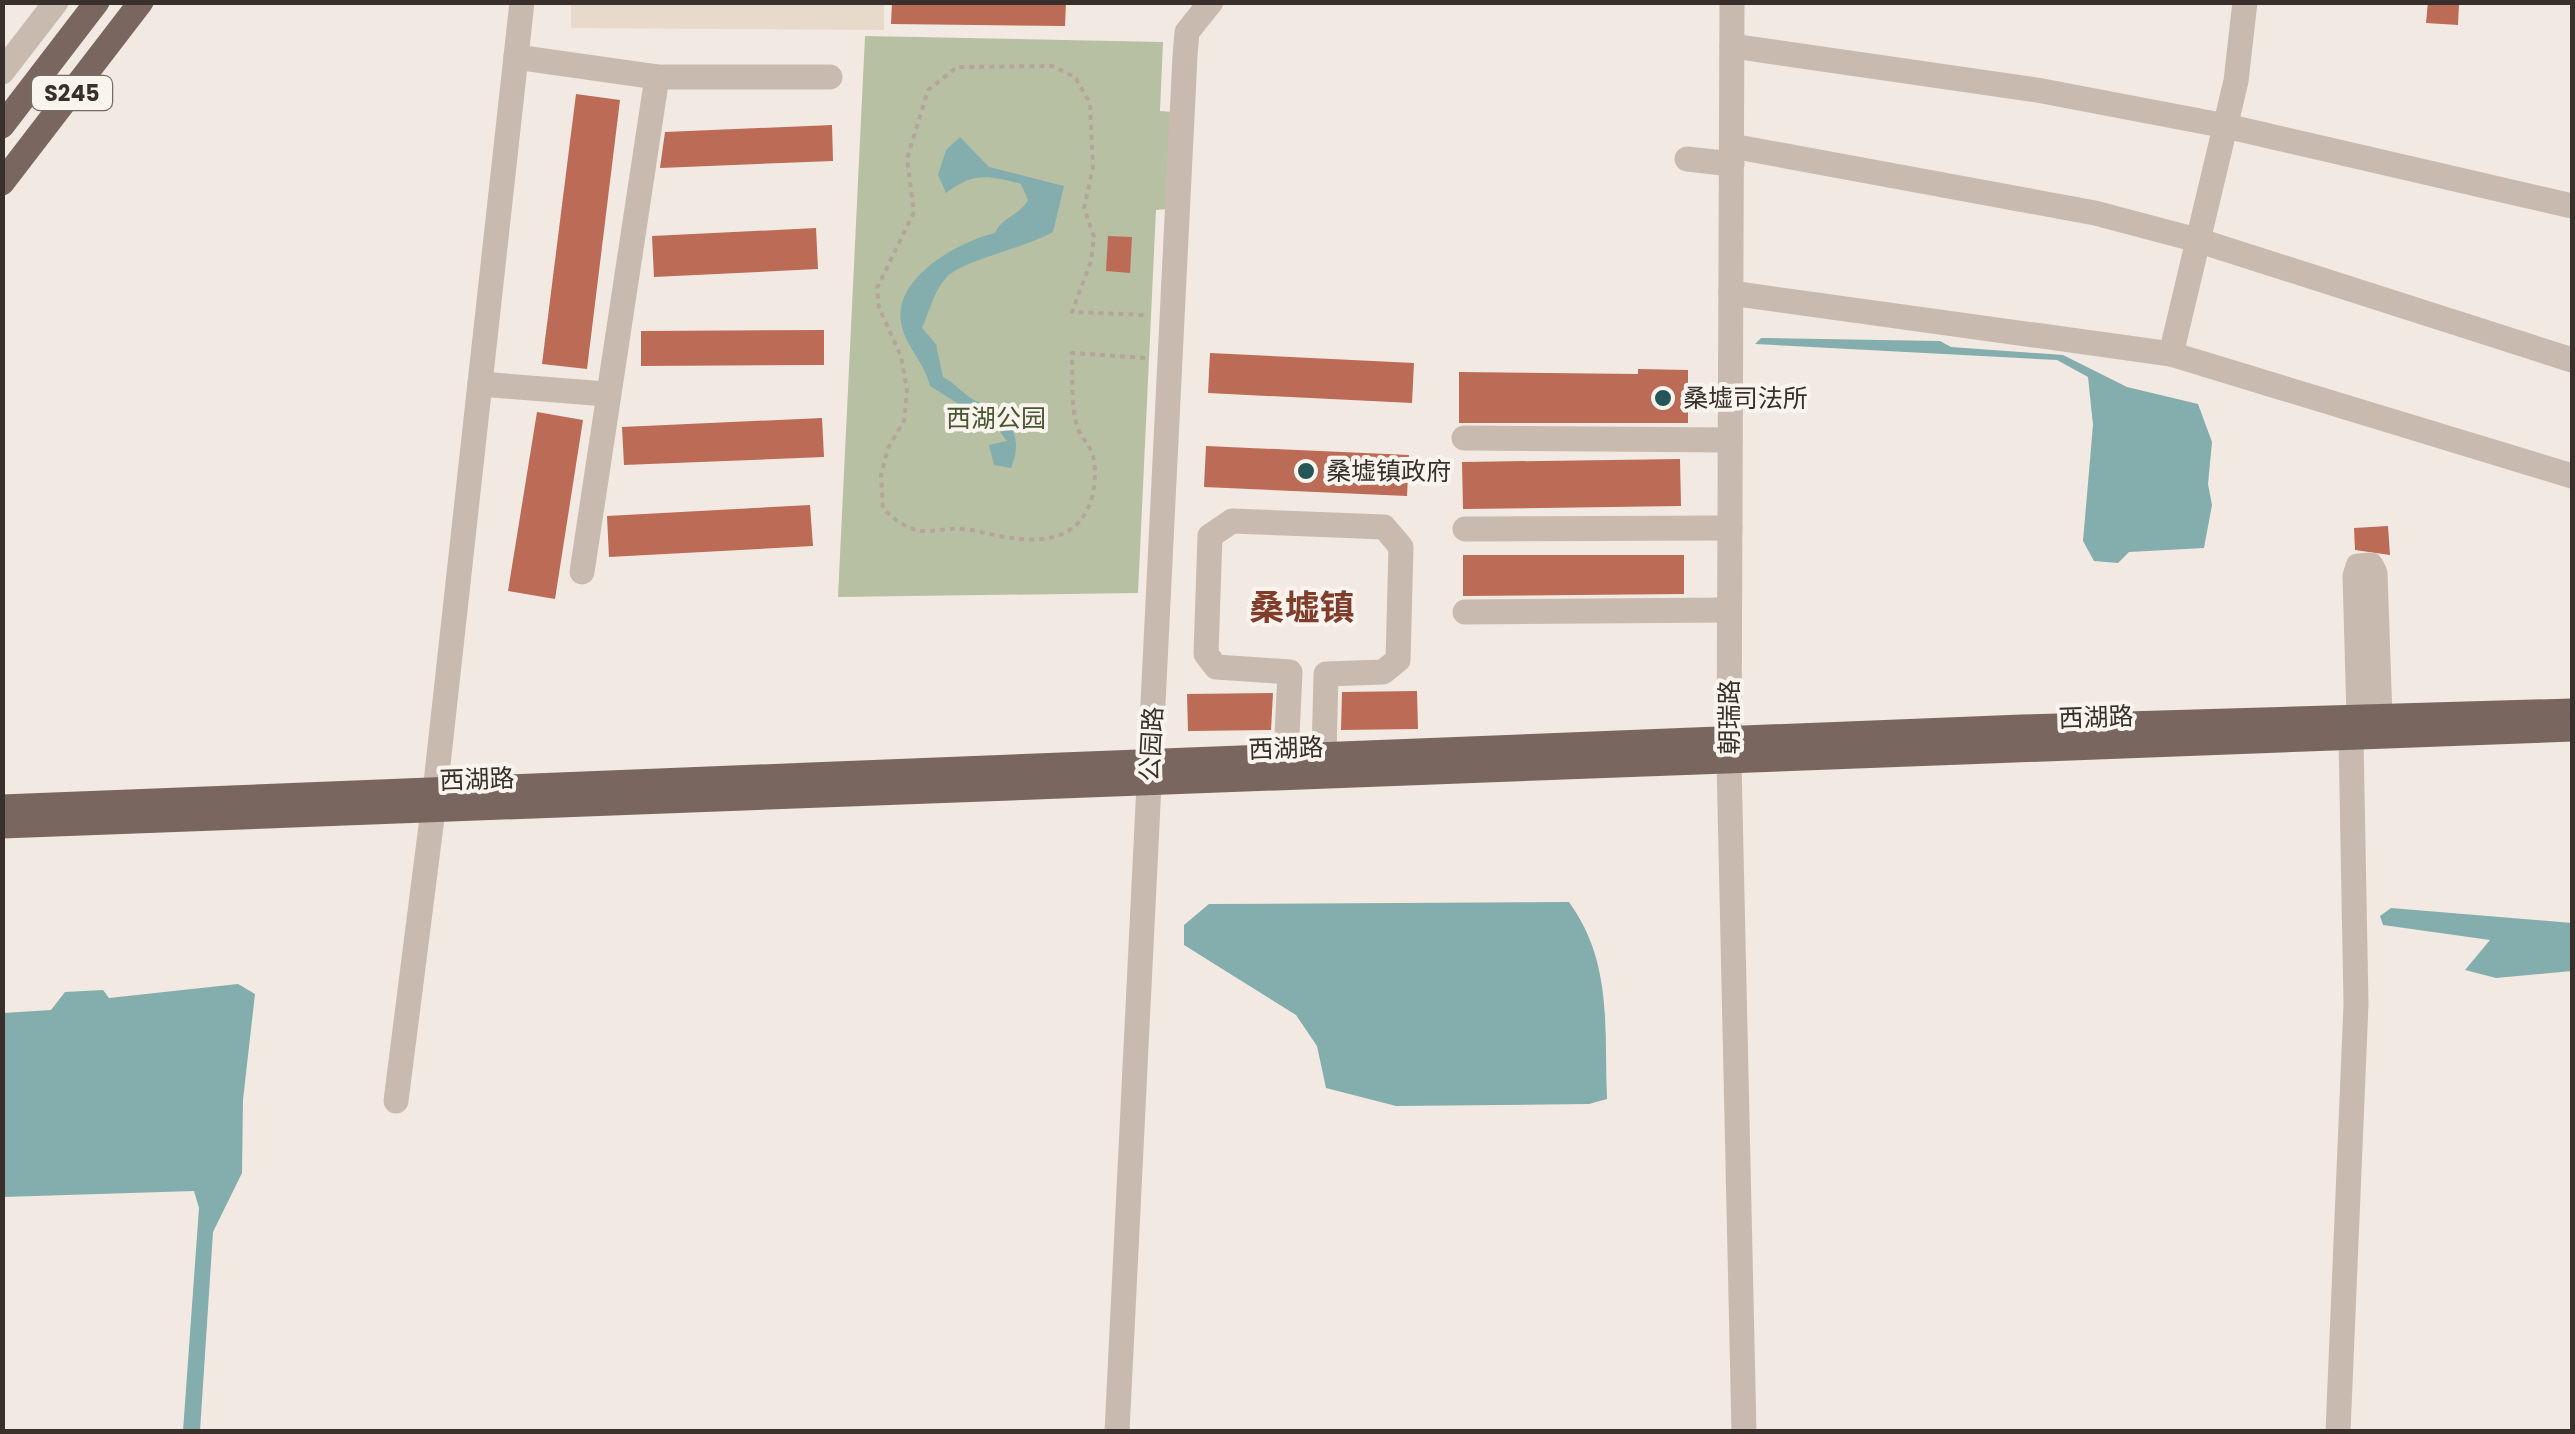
<svg xmlns="http://www.w3.org/2000/svg" width="2575" height="1434" font-family="Poppins,'Noto Sans SC',sans-serif">
  <style>
    .green { fill: #b8c0a3 }
    .plaza { fill: #e8dacb }
    .water { fill: #84adad }
    .building { fill: #bc6b57 }
    .lines { fill: none; stroke-linecap: round; stroke-linejoin: round }
    .path { stroke: #b5a499; stroke-width: 4; stroke-dasharray: 5 5; stroke-linecap: butt }
    .minor { stroke: #c9baaf; stroke-width: 25 }
    .major { stroke: #79675f; stroke-width: 25 }
    .poi-dot { fill: #255657; stroke: #faf4ef; stroke-width: 4 }
    .labels { text-anchor: middle; stroke-width: 8; stroke-linejoin: round; paint-order: stroke }
    .shield { fill: #faf4ef; stroke: #736b66; stroke-width: 2.5 }
    .shield-label { font-size: 22px; font-weight: bold; fill: #39302c }
    .poi-label { font-size: 25px; fill: #39302c; stroke: #faf4ef; text-anchor: start }
    .park-label { font-size: 25px; fill: #4a5532; stroke: #faf4ef }
    .street-label { font-size: 25px; fill: #39302c; stroke: #faf4ef }
    .district-label { font-size: 35px; font-weight: bold; fill: #813d2c; stroke: #faf4ef }
  </style>
  <rect width="100%" height="100%" fill="#f2eae2"/>
  <polygon class="green" points="865,36 1163,42 1160,111 1173,112 1168,209 1156,210 1138,593 838,597"/>
  <polygon class="plaza" points="571,3 884,3 884,30 571,28"/>
  <g class="water">
    <path d="M960,137L989,167L1064,186L1053,232C1025,248 960,261 946,278C934,291 929,312 922,328L936,344L943,377C956,384 964,395 976,401C1006,415 1026,433 1011,468L994,465L989,445L1007,441L998,429L930,386C925,363 905,346 901,323C893,277 960,241 995,233C1002,217 1019,216 1028,200L1021,184C989,175 973,172 946,193L938,175L946,150Z"/>
    <polygon points="1761,338 1940,341 1951,347 2063,355 2127,387 2198,404 2212,442 2208,484 2212,505 2204,548 2129,552 2118,563 2094,561 2083,541 2093,425 2088,377 2057,360 1755,344"/>
    <path d="M1569,902C1613,963 1604,1028 1607,1099L1589,1104L1396,1106L1326,1088L1317,1046L1296,1015L1184,945V925L1209,904Z"/>
    <polygon points="2391,908 2572,923 2572,971 2496,978 2465,970 2490,940 2383,925 2380,916"/>
    <polygon points="238,984 255,994 243,1100 242,1173 213,1232 200,1431 183,1431 199,1208 194,1191 3,1197 3,1013 51,1010 65,992 103,990 109,998"/>
  </g>
  <g class="building">
    <polygon points="892,2 1066,2 1065,26 891,24"/>
    <polygon points="2428,2 2459,4 2458,25 2426,23"/>
    <polygon points="576,94 620,100 587,369 542,364"/>
    <polygon points="832,125 833,161 660,168 665,132"/>
    <polygon points="816,228 818,269 654,277 652,236"/>
    <polygon points="1108,236 1132,237 1130,273 1106,271"/>
    <polygon points="824,330 824,365 641,366 641,331"/>
    <polygon points="1210,353 1414,363 1412,403 1208,393"/>
    <polygon points="1638,369 1688,370 1688,423 1459,423 1459,372 1638,374"/>
    <polygon points="537,412 583,420 555,599 508,591"/>
    <polygon points="822,418 824,457 624,465 622,427"/>
    <polygon points="1206,446 1409,455 1407,496 1204,487"/>
    <polygon points="1680,459 1681,506 1463,509 1462,462"/>
    <polygon points="810,505 813,546 609,557 607,516"/>
    <polygon points="2388,526 2390,555 2355,550 2354,528"/>
    <polygon points="1463,555 1684,555 1684,594 1463,596"/>
    <polygon points="1417,691 1418,729 1341,730 1342,692"/>
    <polygon points="1273,693 1271,730 1188,731 1187,694"/>
  </g>
  <g class="lines">
    <path class="path" d="M1145,358L1072,353C1073,377 1070,406 1078,429C1082,438 1090,446 1093,456C1097,472 1095,493 1088,508C1069,550 1019,541 981,532C932,520 927,549 883,509L881,475L888,448L904,421L907,390L901,356L879,308L877,288L914,212L907,159L928,90L957,67L1052,66L1075,77L1090,103L1093,167L1084,208L1094,237L1091,261L1072,312L1147,315"/>
    <g class="minor">
      <polyline points="1732,2 1729,761 1744,1432"/>
      <polyline points="1732,46 2037,90 2226,126 2572,206"/>
      <polyline points="516,57 657,77 830,77"/>
      <polyline points="2,72 56,2"/>
      <polyline points="1732,146 2095,213 2197,240 2572,360"/>
      <polyline points="1687,159 1732,164"/>
      <polyline points="1731,293 2171,354 2572,476"/>
      <polyline points="2171,354 2236,81 2245,2"/>
      <polyline points="480,384 606,394"/>
      <polyline points="1464,438 1730,440"/>
      <polyline points="1465,529 1730,528"/>
      <polyline points="582,572 657,77"/>
      <polyline points="1465,612 1729,610"/>
      <polyline points="2359,717 2355,576 2358,566 2371,565 2375,573 2380,717"/>
      <polyline points="1286,757 1290,672 1216,667 1206,654 1210,536 1232,521 1384,527 1401,547 1398,660 1383,672 1326,674 1324,755"/>
      <polyline points="396,1101 433,810 522,2"/>
      <polyline points="1117,1432 1185,56 1187,32 1211,2"/>
      <polyline points="2338,1432 2356,1004 2351,737"/>
    </g>
    <g class="major">
      <polyline points="2,126 97,2"/>
      <polyline points="2,183 141,2"/>
      <polyline points="2,807 2022,727 2572,711"/>
      <polyline points="2,826 2572,729"/>
    </g>
  </g>
  <g class="poi-dot">
    <circle cx="1663" cy="398" r="10"/>
    <circle cx="1306" cy="471" r="10"/>
  </g>
  <g class="labels">
    <rect class="shield" x="32" y="76" width="80" height="34" rx="8"/>
    <g class="shield-label">
      <text x="72" y="101">S245</text>
    </g>
    <g class="poi-label">
      <text x="1683" y="407">桑墟司法所</text>
      <text x="1326" y="480">桑墟镇政府</text>
    </g>
    <g class="park-label">
      <text x="996" y="427">西湖公园</text>
    </g>
    <g class="street-label">
      <text transform="translate(1729 717) rotate(-90)" y="9">朝瑞路</text>
      <text transform="translate(2096 717) rotate(-2)" y="9">西湖路</text>
      <text transform="translate(1151 744) rotate(-87)" y="9">公园路</text>
      <text transform="translate(1286 748) rotate(-2)" y="9">西湖路</text>
      <text transform="translate(477 779) rotate(-2)" y="9">西湖路</text>
    </g>
    <g class="district-label">
      <text x="1302" y="620">桑墟镇</text>
    </g>
  </g>
  <rect width="2575" height="1434" fill="none" stroke="#39302c" stroke-width="10"/>
</svg>
